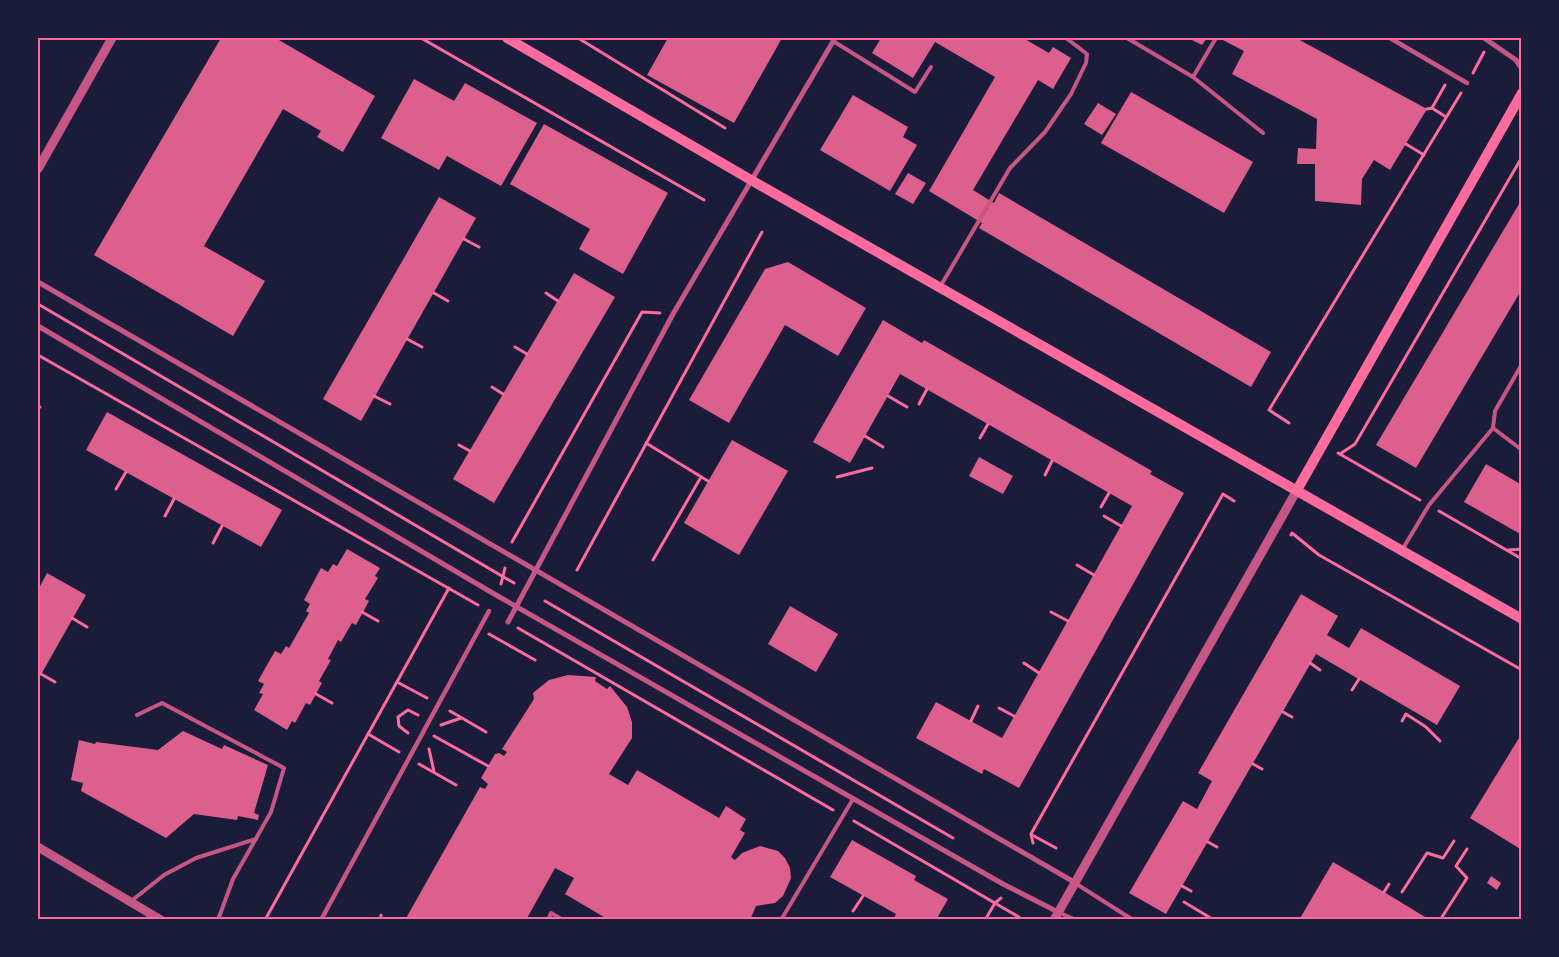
<svg xmlns="http://www.w3.org/2000/svg" width="1559" height="957" font-family="'PT Sans Narrow',sans-serif">
  <style>
    .building { fill: #dd5f8e }
    .lines { fill: none; stroke-linecap: round; stroke-linejoin: round }
    .path { stroke: #ff6b9d; stroke-width: 3 }
    .service { stroke: #c65784; stroke-width: 4 }
    .pedestrian { stroke: #c65784; stroke-width: 4.5 }
    .minor { stroke: #c65784; stroke-width: 5 }
    .tertiary { stroke: #c65784; stroke-width: 9 }
    .secondary { stroke: #ff6b9d; stroke-width: 10 }
    .neatline { fill: none; stroke: #ff6b9d; stroke-width: 2 }
  </style>
  <rect width="100%" height="100%" fill="#1b1b3a"/>
  <g class="building">
    <polygon points="221,38 281,38 279,40 375,96 343,152 317,137 321,131 283,109 204,246 265,281 233,336 94,255"/>
    <polygon points="668,38 782,38 734,123 647,75"/>
    <polygon points="881,38 1023,38 1049,53 1053,47 1071,58 1053,89 1038,80 973,190 994,203 999,193 1271,352 1251,387 979,228 982,223 929,191 995,77 935,42 913,78 872,53"/>
    <polygon points="1188,38 1207,38 1202,45"/>
    <polygon points="1219,38 1296,38 1427,109 1390,170 1374,160 1362,179 1361,205 1315,201 1315,164 1297,164 1298,148 1316,149 1317,119 1232,74 1244,51"/>
    <polygon points="414,79 454,101 465,83 537,123 501,186 447,156 439,170 381,138"/>
    <polygon points="1131,92 1253,162 1224,213 1101,143"/>
    <polygon points="853,95 908,127 903,137 917,145 890,191 820,150"/>
    <polygon points="1098,103 1116,114 1102,135 1084,124"/>
    <polygon points="544,124 668,193 623,274 579,249 590,229 510,184"/>
    <polygon points="908,173 926,183 913,204 895,194"/>
    <polygon points="439,197 476,218 361,421 323,399"/>
    <polygon points="1522,199 1522,289 1416,468 1376,445"/>
    <polygon points="788,262 866,308 838,356 785,325 729,423 689,400 765,269"/>
    <polygon points="574,273 615,297 494,503 453,479"/>
    <polygon points="883,320 922,343 924,340 1152,471 1150,474 1184,493 1019,788 984,769 982,774 916,738 936,702 1002,738 1132,506 900,374 850,463 813,442"/>
    <polygon points="107,412 282,510 261,547 86,450"/>
    <polygon points="732,440 788,471 739,555 684,523"/>
    <polygon points="979,457 1013,476 1003,494 969,476"/>
    <polygon points="1486,464 1522,485 1522,535 1464,502"/>
    <polygon points="347,549 380,568 375,576 378,578 365,599 369,601 356,625 352,623 341,642 338,640 328,659 331,660 319,681 322,683 310,705 306,703 295,723 292,721 287,730 254,710 263,694 259,693 264,684 258,681 275,651 281,654 286,646 289,648 309,613 306,611 310,604 304,600 321,568 328,572 333,564 337,566"/>
    <polygon points="47,573 86,595 38,680 38,590"/>
    <polygon points="1301,594 1338,616 1327,635 1349,648 1361,628 1460,686 1437,725 1316,654 1166,914 1129,893 1183,801 1197,809 1212,781 1198,773"/>
    <polygon points="790,606 838,634 816,672 768,644"/>
    <polygon points="568,675 596,677 595,681 607,689 610,686 627,707 632,722 632,738 609,774 628,785 637,770 719,818 726,806 746,819 740,830 745,833 731,857 735,860 742,853 760,846 778,851 785,858 790,868 791,878 783,896 775,903 756,906 750,920 609,920 565,894 574,878 555,868 526,920 405,920 480,787 485,789 488,784 481,778 495,754 499,753 504,756 507,752 502,749 534,699 533,693 549,680"/>
    <polygon points="183,731 222,749 224,745 268,765 254,813 259,815 258,820 238,816 237,820 194,814 166,838 81,791 83,783 71,780 79,740 95,744 96,742 158,750"/>
    <polygon points="1522,733 1522,850 1470,818"/>
    <polygon points="852,840 916,876 914,880 948,899 936,920 893,920 896,914 830,877"/>
    <polygon points="1333,862 1384,892 1430,920 1299,920"/>
    <polygon points="1491,876 1501,883 1497,890 1487,883"/>
  </g>
  <g class="lines">
    <g class="path">
      <polyline points="421,38 704,200"/>
      <polyline points="578,38 725,128"/>
      <polyline points="1473,73 1484,52"/>
      <polyline points="1432,108 1445,85"/>
      <polyline points="1427,109 1432,108 1446,117"/>
      <polyline points="1406,144 1424,155"/>
      <polyline points="464,239 479,247"/>
      <polyline points="434,293 448,301"/>
      <polyline points="546,293 558,301"/>
      <polyline points="38,304 514,583"/>
      <polyline points="407,339 422,347"/>
      <polyline points="515,347 527,354"/>
      <polyline points="38,355 478,605"/>
      <polyline points="492,387 503,394"/>
      <polyline points="374,396 390,404"/>
      <polyline points="888,396 907,407"/>
      <polyline points="919,404 927,389"/>
      <polyline points="38,406 40,407"/>
      <polyline points="1289,423 1269,410 1461,93"/>
      <polyline points="865,436 883,447"/>
      <polyline points="980,438 988,424"/>
      <polyline points="646,443 708,481"/>
      <polyline points="459,445 470,451"/>
      <polyline points="1338,453 1420,500"/>
      <polyline points="1340,454 1355,444 1522,157"/>
      <polyline points="1045,475 1052,461"/>
      <polyline points="837,477 872,468"/>
      <polyline points="116,489 126,472"/>
      <polyline points="1101,507 1109,493"/>
      <polyline points="1439,511 1522,559"/>
      <polyline points="165,516 174,499"/>
      <polyline points="1104,516 1121,526"/>
      <polyline points="1291,535 1292,533 1319,555 1522,670"/>
      <polyline points="512,542 642,312 660,313"/>
      <polyline points="213,543 222,526"/>
      <polyline points="1508,550 1522,549"/>
      <polyline points="653,560 701,477"/>
      <polyline points="1077,565 1094,575"/>
      <polyline points="577,570 762,232"/>
      <polyline points="501,584 505,568"/>
      <polyline points="545,601 953,838"/>
      <polyline points="362,612 378,621"/>
      <polyline points="1051,612 1068,621"/>
      <polyline points="72,618 87,627"/>
      <polyline points="518,628 833,810"/>
      <polyline points="489,634 535,660"/>
      <polyline points="1024,663 1039,673"/>
      <polyline points="1310,663 1320,670"/>
      <polyline points="41,674 55,682"/>
      <polyline points="397,682 427,698"/>
      <polyline points="1352,690 1359,679"/>
      <polyline points="316,694 332,703"/>
      <polyline points="999,708 1014,716"/>
      <polyline points="450,711 486,732"/>
      <polyline points="1283,712 1292,717"/>
      <polyline points="971,721 978,706"/>
      <polyline points="1402,721 1406,714 1426,727 1440,741"/>
      <polyline points="441,725 461,718"/>
      <polyline points="408,733 399,726 398,717 408,710 418,715"/>
      <polyline points="368,734 399,752"/>
      <polyline points="434,736 488,766"/>
      <polyline points="429,749 434,772"/>
      <polyline points="419,764 456,785"/>
      <polyline points="1253,764 1262,769"/>
      <polyline points="854,821 1019,917 1018,920"/>
      <polyline points="1032,835 1056,848"/>
      <polyline points="1208,842 1217,847"/>
      <polyline points="1033,843 1031,834 1223,494 1234,501"/>
      <polyline points="1182,886 1191,891"/>
      <polyline points="1384,892 1389,884"/>
      <polyline points="1402,892 1427,853 1443,858 1454,841"/>
      <polyline points="1184,902 1214,920"/>
      <polyline points="853,911 863,896"/>
      <polyline points="1442,917 1467,878 1456,866 1467,849"/>
      <polyline points="265,920 449,588"/>
      <polyline points="381,920 381,915"/>
      <polyline points="985,920 995,903 1001,898"/>
    </g>
    <g class="service">
      <polyline points="1127,38 1193,77 1263,133"/>
      <polyline points="833,41 915,92 931,67"/>
      <polyline points="1193,77 1216,38"/>
      <polyline points="940,287 1010,168 1045,132 1071,94 1086,63 1087,54 1066,38"/>
      <polyline points="1522,364 1495,411 1493,428 1522,450"/>
      <polyline points="1402,550 1429,505 1493,428"/>
      <polyline points="137,715 162,703 284,768 271,812 233,879 218,920"/>
      <polyline points="1075,883 1133,920"/>
      <polyline points="130,902 164,875 196,858 256,839"/>
      <polyline points="1058,912 1076,920"/>
      <polyline points="548,920 551,913 563,920"/>
      <polyline points="781,920 853,799"/>
    </g>
    <g class="pedestrian">
      <polyline points="1390,38 1467,83"/>
      <polyline points="321,920 489,611"/>
    </g>
    <g class="minor">
      <polyline points="1484,38 1516,60 1522,69"/>
      <polyline points="38,282 1074,882"/>
      <polyline points="38,326 496,595 1003,884 1058,912"/>
      <polyline points="508,622 673,314 835,38"/>
    </g>
    <g class="tertiary">
      <polyline points="38,169 112,38"/>
      <polyline points="38,847 161,920"/>
      <polyline points="1054,920 1297,490"/>
    </g>
    <g class="secondary">
      <polyline points="507,38 751,180 1522,619"/>
      <polyline points="1297,490 1522,93"/>
    </g>
  </g>
  <rect width="1559" height="957" fill="none" stroke="#1b1b3a" stroke-width="78"/>
  <rect x="39" y="39" width="1481" height="879" class="neatline"/>
</svg>
